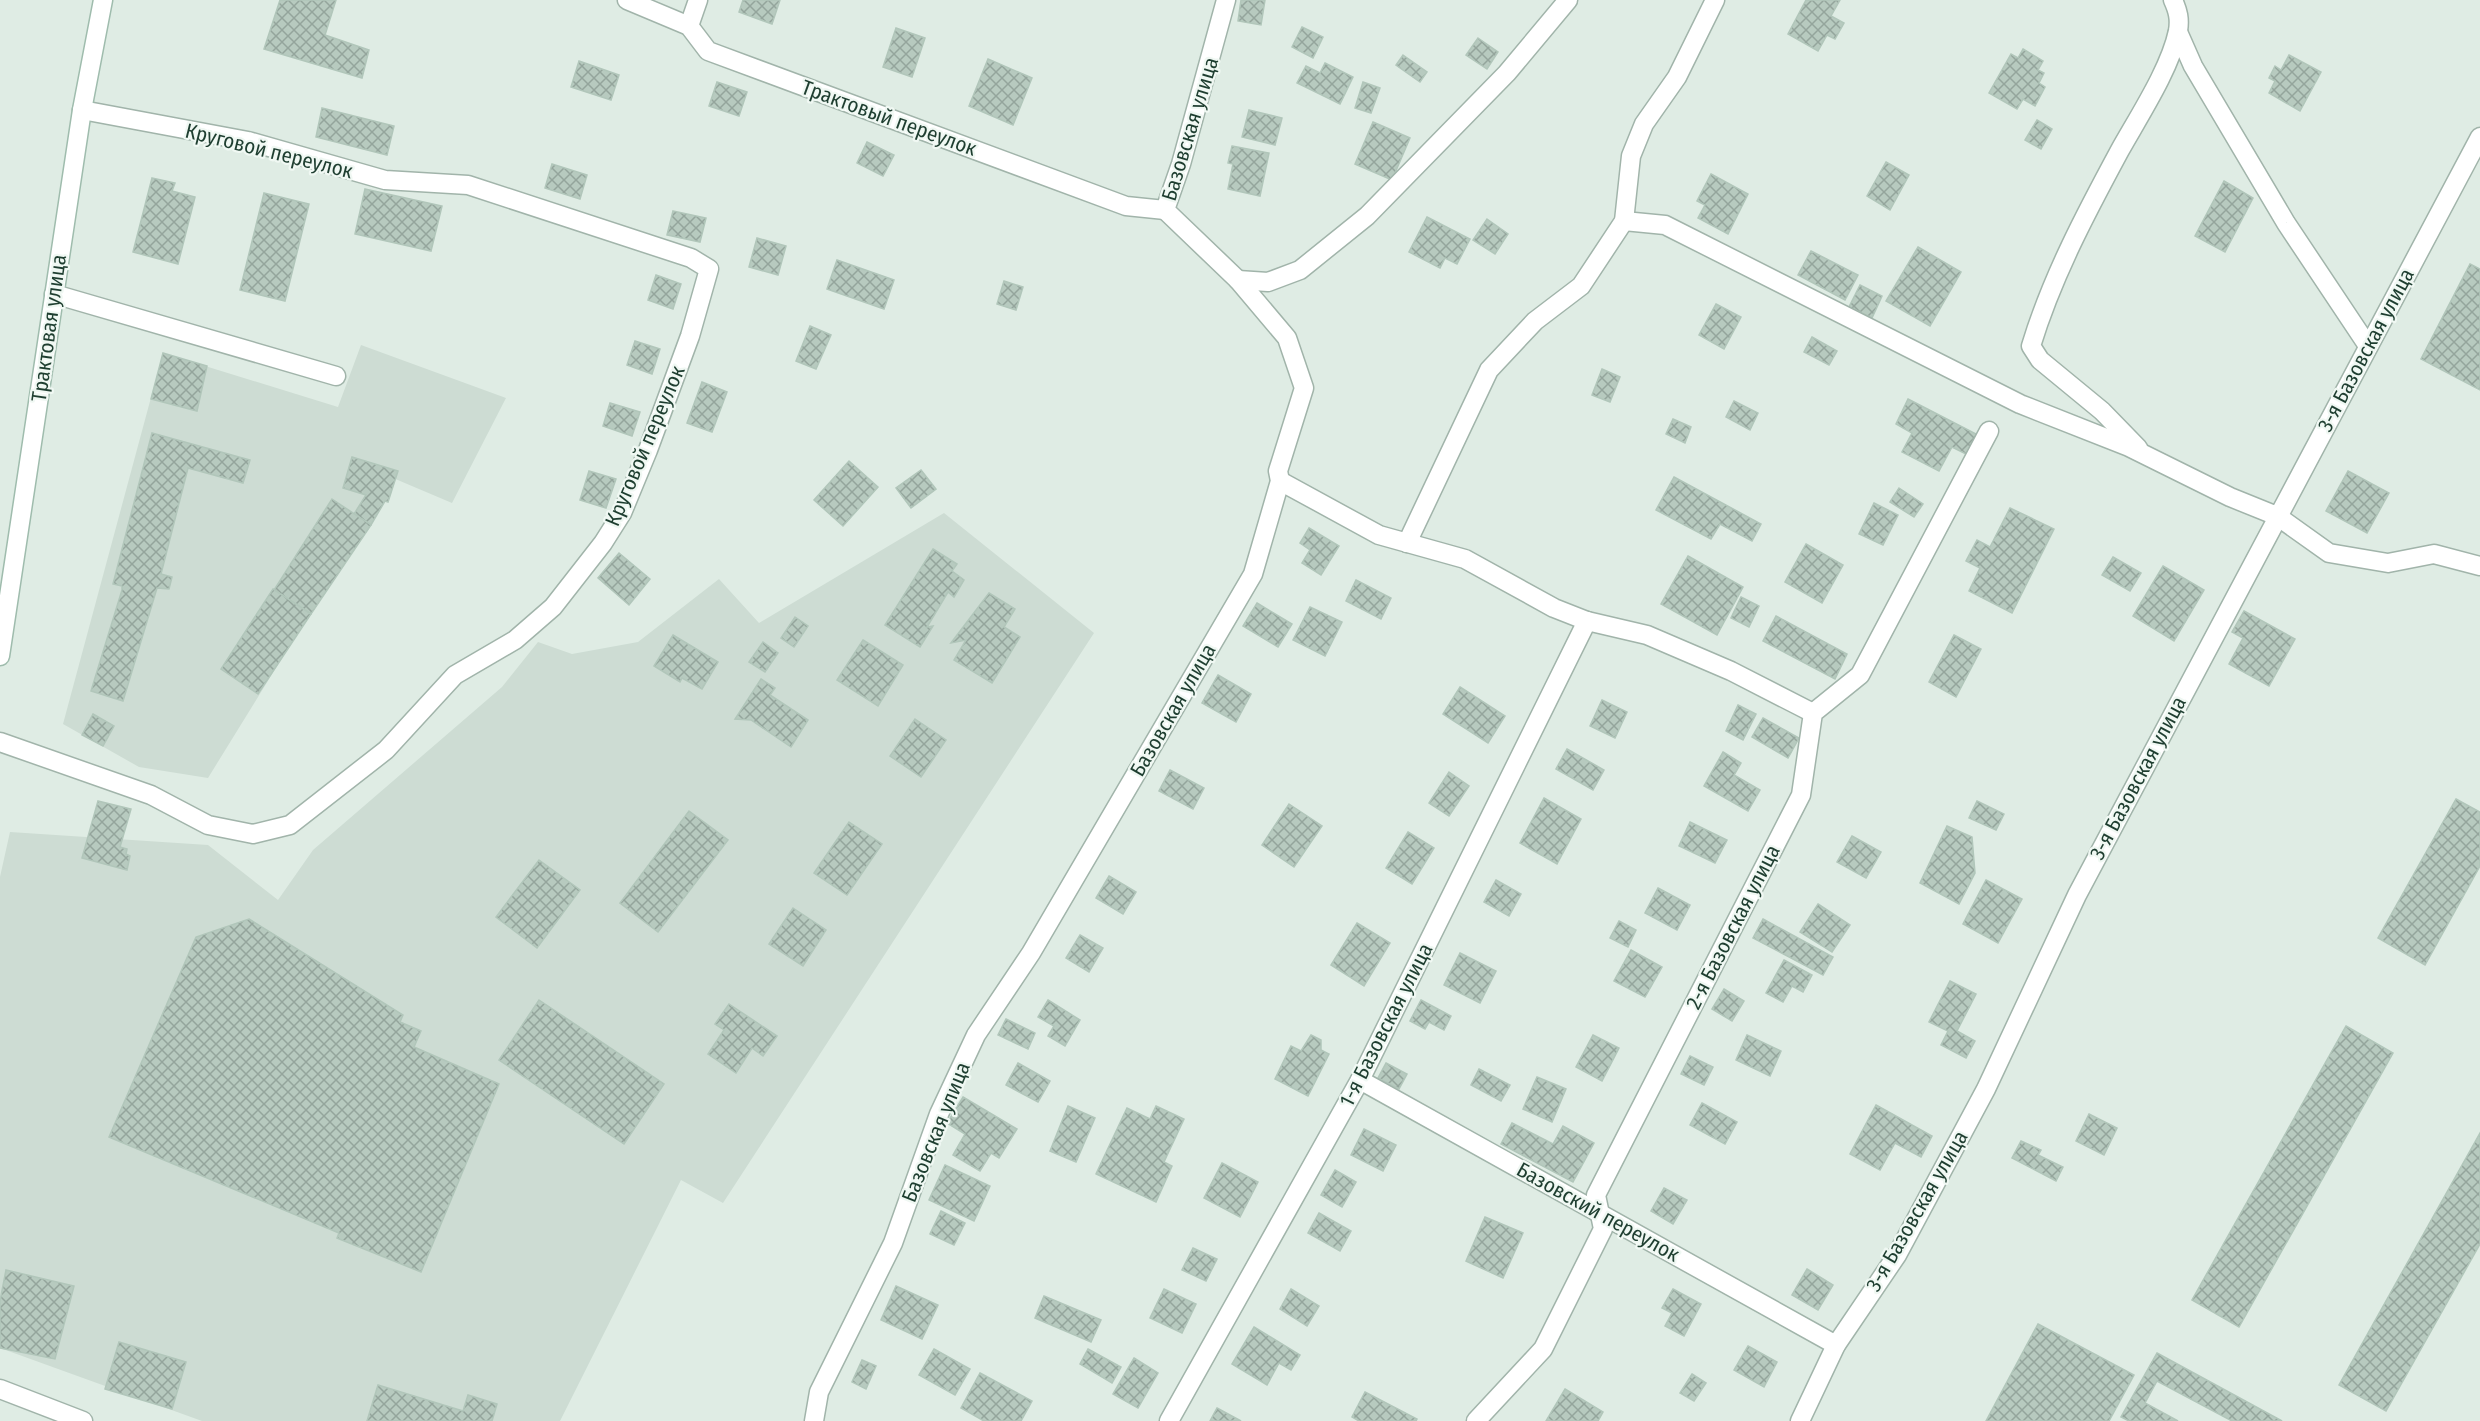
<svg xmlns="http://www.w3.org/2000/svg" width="2480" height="1421" font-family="'Fira Sans Condensed',sans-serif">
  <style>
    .built { fill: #cddcd3 }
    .building { fill: url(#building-cross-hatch); stroke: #b1c6ba; stroke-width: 1.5 }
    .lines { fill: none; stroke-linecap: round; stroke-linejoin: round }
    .minor-casing { stroke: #a1b4aa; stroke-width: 21 }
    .secondary-casing { stroke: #9fbcad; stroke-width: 21 }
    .minor { stroke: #fff; stroke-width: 18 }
    .secondary { stroke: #fff; stroke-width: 18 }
    .labels { text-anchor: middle; stroke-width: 4.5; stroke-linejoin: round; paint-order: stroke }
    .street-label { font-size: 21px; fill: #1e3e30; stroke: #f0f8f3 }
  </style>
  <defs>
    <pattern id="building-cross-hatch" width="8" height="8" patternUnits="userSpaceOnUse" patternTransform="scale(1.5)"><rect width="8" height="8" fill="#b7cabf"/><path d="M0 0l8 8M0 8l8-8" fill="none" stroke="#94a59c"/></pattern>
  </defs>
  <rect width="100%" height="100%" fill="#dfece4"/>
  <g class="built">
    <polygon points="361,345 506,398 452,503 393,478 208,778 139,767 63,724 163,353 338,407"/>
    <polygon points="944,513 1094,633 723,1203 681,1180 560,1421 202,1421 0,1348 0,877 10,832 208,845 278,900 313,850 502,687 538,642 572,654 638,642 719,579 759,623"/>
  </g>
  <g class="building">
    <polygon points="280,0 336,0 325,35 369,50 362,78 264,49"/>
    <polygon points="743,0 780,0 772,24 739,12"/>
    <polygon points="1241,0 1265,0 1261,25 1238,21"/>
    <polygon points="1806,0 1840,0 1831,16 1844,23 1835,39 1827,35 1818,51 1788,34"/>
    <polygon points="1302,27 1323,37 1313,58 1292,47"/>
    <polygon points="896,28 925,38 912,77 883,67"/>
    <polygon points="1478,38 1498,52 1487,69 1466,55"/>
    <polygon points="2023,49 2043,61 2038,70 2044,73 2039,83 2045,87 2035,106 2023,99 2017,109 1989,93 2011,54 2018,58"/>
    <polygon points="1403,55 1427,72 1420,82 1396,65"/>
    <polygon points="2289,55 2321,72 2300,111 2269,93 2275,81 2269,78 2275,66 2281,70"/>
    <polygon points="988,59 1032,78 1013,125 969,106"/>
    <polygon points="579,61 619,75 611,100 571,87"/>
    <polygon points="1325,63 1353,77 1340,104 1297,83 1306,66 1320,73"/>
    <polygon points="717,82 747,92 739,116 709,106"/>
    <polygon points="1363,82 1380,88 1371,113 1355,108"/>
    <polygon points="322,108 394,126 387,155 316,137"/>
    <polygon points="1249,110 1282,118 1275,145 1242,137"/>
    <polygon points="2037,120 2052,129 2041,149 2025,140"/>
    <polygon points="1373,122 1410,138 1392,180 1355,164"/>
    <polygon points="867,142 894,155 883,176 857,163"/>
    <polygon points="1232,146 1269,153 1260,196 1228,189 1233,164 1228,163"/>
    <polygon points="1886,162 1909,175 1890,210 1867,196"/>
    <polygon points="552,164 587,175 580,199 545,188"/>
    <polygon points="1711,174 1748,194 1728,234 1698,218 1705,205 1697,201"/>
    <polygon points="152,178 175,183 172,191 195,197 178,264 133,252"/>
    <polygon points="2224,181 2253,198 2225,252 2195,236"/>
    <polygon points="365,189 442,206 431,251 355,234"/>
    <polygon points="264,193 309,204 285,301 240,290"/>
    <polygon points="673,211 706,218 700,242 667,235"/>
    <polygon points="1427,217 1470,239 1457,264 1445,258 1440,268 1409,252"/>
    <polygon points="1487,219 1508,234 1495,254 1473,240"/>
    <polygon points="757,238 786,246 778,275 749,267"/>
    <polygon points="1918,247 1961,272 1930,326 1886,301"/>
    <polygon points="1811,251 1858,275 1845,300 1798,275"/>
    <polygon points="837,260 894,280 884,309 827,289"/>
    <polygon points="2470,264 2480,269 2480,390 2421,359"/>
    <polygon points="656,275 681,284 673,309 648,300"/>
    <polygon points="1004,281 1023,287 1016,310 997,304"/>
    <polygon points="1860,285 1882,296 1872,318 1849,307"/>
    <polygon points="1716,304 1741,317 1724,349 1699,335"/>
    <polygon points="810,326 831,335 816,369 796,361"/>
    <polygon points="1812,337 1837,351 1829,365 1804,352"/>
    <polygon points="635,341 660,349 652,374 627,365"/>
    <polygon points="163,353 207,366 197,411 151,399"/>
    <polygon points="1602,369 1620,377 1610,402 1592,395"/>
    <polygon points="702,382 727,392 712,432 687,423"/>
    <polygon points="1908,399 1980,436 1970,456 1952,447 1939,471 1902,452 1912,433 1896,424"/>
    <polygon points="1734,401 1758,413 1750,430 1726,417"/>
    <polygon points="610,403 640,412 632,436 603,426"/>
    <polygon points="1673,419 1691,427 1685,443 1666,434"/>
    <polygon points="152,433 250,460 243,483 188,468 161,574 172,577 169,589 157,588 123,701 91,691 122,590 122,586 113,584"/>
    <polygon points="352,457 398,471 388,502 385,501 371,525 354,514 366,495 343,488"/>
    <polygon points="849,461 878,487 843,526 814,500"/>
    <polygon points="921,470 936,489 911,508 896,488"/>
    <polygon points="589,471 616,479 606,508 580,500"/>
    <polygon points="2348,471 2389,493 2367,533 2326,511"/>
    <polygon points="1674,477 1761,524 1752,541 1720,524 1711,539 1656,510"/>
    <polygon points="1899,488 1923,504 1914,517 1890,502"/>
    <polygon points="332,499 371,525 311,614 274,590"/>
    <polygon points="1874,503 1898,515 1883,545 1859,534"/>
    <polygon points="2010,508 2054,529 2012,613 1969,591 1980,568 1966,561 1977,540 1990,547"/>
    <polygon points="1309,528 1339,546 1321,575 1302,563 1310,550 1300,543"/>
    <polygon points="1806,544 1843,565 1822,603 1785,582"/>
    <polygon points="933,549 957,564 952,571 964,580 954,597 948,592 927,627 933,626 920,647 885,625"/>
    <polygon points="619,553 650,579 629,605 598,578"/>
    <polygon points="1688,556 1743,587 1717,635 1661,604"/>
    <polygon points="2113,557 2141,573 2130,591 2102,575"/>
    <polygon points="2163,566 2204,590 2174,641 2133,616"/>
    <polygon points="1356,580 1391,598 1381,619 1346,601"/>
    <polygon points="273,589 311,614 258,694 221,669"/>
    <polygon points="989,593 1015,609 1004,627 1020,637 992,683 954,660 966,640 951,643"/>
    <polygon points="1741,597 1759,606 1749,627 1731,618"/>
    <polygon points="1257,603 1292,624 1278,647 1243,626"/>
    <polygon points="1310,607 1342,622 1325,656 1293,640"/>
    <polygon points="2244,611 2295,639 2269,686 2229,664 2243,638 2232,632"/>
    <polygon points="1776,616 1847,654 1835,679 1763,641"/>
    <polygon points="795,617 808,626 794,647 781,638"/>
    <polygon points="673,635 718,662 702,689 682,678 680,682 654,666"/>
    <polygon points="1954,635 1981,649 1956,697 1929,682"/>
    <polygon points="863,640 903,665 878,706 837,680"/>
    <polygon points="763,642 778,653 765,672 749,662"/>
    <polygon points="1218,675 1251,694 1236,722 1202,703"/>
    <polygon points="761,679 775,688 770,695 808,720 791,747 751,720 735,719"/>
    <polygon points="1460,687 1505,716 1488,743 1443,714"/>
    <polygon points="1602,700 1627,712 1615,738 1590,726"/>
    <polygon points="1738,705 1756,714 1743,740 1726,731"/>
    <polygon points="93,714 114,726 103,746 82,735"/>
    <polygon points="1763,718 1799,738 1788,758 1752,737"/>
    <polygon points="915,719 946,740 921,777 890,756"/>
    <polygon points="1567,749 1604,770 1593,790 1556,769"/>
    <polygon points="1723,752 1741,763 1734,775 1760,790 1748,811 1704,786"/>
    <polygon points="1170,770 1204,788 1193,809 1159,791"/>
    <polygon points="1449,772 1469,786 1449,816 1429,803"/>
    <polygon points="1544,798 1581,819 1557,864 1520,843"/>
    <polygon points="2456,799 2480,812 2480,866 2425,965 2378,938"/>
    <polygon points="98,801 131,809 120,847 127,849 126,854 130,856 127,870 82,858"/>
    <polygon points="1977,801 2004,814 1996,830 1969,818"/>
    <polygon points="1289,804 1322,826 1294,867 1262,845"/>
    <polygon points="689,811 728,840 658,932 620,903"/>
    <polygon points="849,822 882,844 847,895 814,873"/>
    <polygon points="1690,822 1727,840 1715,863 1679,846"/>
    <polygon points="1947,826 1972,837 1975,873 1959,904 1920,883"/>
    <polygon points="1408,832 1434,848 1412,884 1386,868"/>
    <polygon points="1852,836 1881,852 1866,878 1837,862"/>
    <polygon points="539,860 580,890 537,948 496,917"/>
    <polygon points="1109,876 1136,892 1123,914 1096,898"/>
    <polygon points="1496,880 1521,894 1509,916 1484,902"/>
    <polygon points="1986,880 2022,899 1998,943 1963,924"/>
    <polygon points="1658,888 1690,905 1677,930 1645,913"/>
    <polygon points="1818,904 1850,925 1832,952 1800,932"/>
    <polygon points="793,908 826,930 803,966 769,944"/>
    <polygon points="249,919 403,1015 400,1022 421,1031 414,1047 499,1084 421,1272 337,1238 339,1233 109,1137 196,937"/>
    <polygon points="1763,919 1833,957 1823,975 1753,938"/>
    <polygon points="1619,921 1636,930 1628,947 1610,938"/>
    <polygon points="1357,923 1390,943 1364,986 1331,965"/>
    <polygon points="1080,935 1103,948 1089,972 1066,958"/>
    <polygon points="1631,950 1662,967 1645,997 1614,981"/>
    <polygon points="1460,953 1496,971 1480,1003 1444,985"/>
    <polygon points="1784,960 1812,975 1803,992 1792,986 1783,1002 1766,993"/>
    <polygon points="1950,981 1976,994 1957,1031 1975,1041 1966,1058 1941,1045 1948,1031 1929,1022"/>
    <polygon points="1724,989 1744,1001 1732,1021 1712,1009"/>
    <polygon points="539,1000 664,1084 624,1144 499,1060"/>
    <polygon points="1048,1000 1080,1020 1065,1046 1048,1036 1054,1026 1038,1017"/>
    <polygon points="1421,1000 1451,1016 1444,1030 1429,1022 1425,1029 1410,1021"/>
    <polygon points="729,1004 777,1036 763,1056 752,1048 736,1073 708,1054 724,1030 715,1024"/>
    <polygon points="1006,1019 1035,1033 1028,1049 998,1035"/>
    <polygon points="2346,1026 2393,1053 2239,1327 2192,1300"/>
    <polygon points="1311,1035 1321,1040 1321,1050 1329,1054 1308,1096 1275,1079 1291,1046 1301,1051"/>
    <polygon points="1593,1035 1619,1048 1602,1081 1576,1067"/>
    <polygon points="1747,1035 1781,1051 1770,1076 1736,1060"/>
    <polygon points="1690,1056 1713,1067 1704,1085 1681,1074"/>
    <polygon points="1018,1063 1050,1081 1038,1102 1006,1085"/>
    <polygon points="1386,1063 1407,1074 1399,1089 1378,1078"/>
    <polygon points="1479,1069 1510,1085 1501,1101 1471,1085"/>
    <polygon points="1537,1077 1566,1089 1552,1122 1523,1109"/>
    <polygon points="963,1097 1017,1129 999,1158 991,1153 980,1171 953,1155 965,1134 947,1123"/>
    <polygon points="1702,1103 1737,1122 1725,1144 1690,1125"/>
    <polygon points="1876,1105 1932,1136 1921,1157 1895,1143 1880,1170 1850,1154"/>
    <polygon points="1068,1106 1095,1118 1076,1162 1050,1151"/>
    <polygon points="1156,1106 1184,1119 1164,1162 1172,1166 1156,1202 1096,1174 1127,1108 1150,1119"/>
    <polygon points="2089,1114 2117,1128 2104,1155 2076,1141"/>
    <polygon points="1512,1123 1553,1144 1563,1126 1594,1143 1573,1182 1501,1144"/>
    <polygon points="1364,1129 1396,1145 1383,1171 1351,1155"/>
    <polygon points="2480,1133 2480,1244 2386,1411 2339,1385"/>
    <polygon points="2021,1141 2041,1150 2038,1155 2063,1167 2056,1181 2012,1158"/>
    <polygon points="1222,1163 1258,1182 1240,1217 1204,1198"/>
    <polygon points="945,1165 990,1186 974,1221 929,1200"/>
    <polygon points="1335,1170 1356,1182 1342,1207 1321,1195"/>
    <polygon points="1664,1188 1687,1200 1673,1224 1651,1211"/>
    <polygon points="941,1211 965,1223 954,1245 930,1234"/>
    <polygon points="1319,1213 1351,1231 1340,1251 1308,1233"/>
    <polygon points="1485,1217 1523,1233 1503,1278 1466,1261"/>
    <polygon points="1193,1248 1217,1259 1206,1281 1182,1270"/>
    <polygon points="1807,1269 1833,1285 1818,1310 1792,1295"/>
    <polygon points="6,1270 74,1286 55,1359 0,1348 0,1301"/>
    <polygon points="896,1286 938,1305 922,1339 881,1320"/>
    <polygon points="1164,1289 1196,1304 1182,1333 1150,1318"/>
    <polygon points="1291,1289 1319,1306 1307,1326 1280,1309"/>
    <polygon points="1673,1289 1701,1304 1684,1336 1665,1326 1672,1313 1662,1308"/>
    <polygon points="1044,1296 1101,1320 1091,1342 1035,1318"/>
    <polygon points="2038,1324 2134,1375 2109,1421 1986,1421"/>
    <polygon points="1254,1327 1300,1355 1291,1370 1279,1363 1267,1385 1232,1364"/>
    <polygon points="119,1342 186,1362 172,1409 105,1389"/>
    <polygon points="1748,1346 1777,1362 1764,1387 1734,1370"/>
    <polygon points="934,1349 970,1369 955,1395 919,1375"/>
    <polygon points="1088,1349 1121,1367 1112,1383 1080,1364"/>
    <polygon points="2157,1353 2282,1421 2232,1421 2157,1381 2145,1403 2178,1421 2129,1421 2121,1417"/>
    <polygon points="1134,1358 1158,1373 1138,1408 1113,1394"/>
    <polygon points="862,1360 876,1366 866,1389 852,1382"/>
    <polygon points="980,1373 1032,1401 1021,1421 984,1421 961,1408"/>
    <polygon points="1692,1374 1706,1383 1694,1401 1680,1393"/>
    <polygon points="378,1385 463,1411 468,1395 497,1404 492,1421 367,1421"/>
    <polygon points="1565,1389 1603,1412 1598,1421 1546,1421"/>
    <polygon points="1365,1392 1417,1419 1416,1421 1359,1421 1352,1417"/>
    <polygon points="1217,1408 1241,1421 1210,1421"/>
  </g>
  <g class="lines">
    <g class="minor-casing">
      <g id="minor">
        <polyline points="627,0 689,26 708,51 1126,206 1165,210"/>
        <polyline points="689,26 698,0"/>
        <polyline points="2178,32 2193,66 2286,223 2368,346"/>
        <polyline points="1624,221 1665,225 2020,404 2129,447 2230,497 2277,516 2329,553 2388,563 2434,554 2480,566"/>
        <polyline points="1238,280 1268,282 1300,270 1367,216 1507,73 1568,0"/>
        <polyline points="54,294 336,376"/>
        <path d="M2138,448L2102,411L2040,360L2031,346C2052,277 2086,213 2120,150C2139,116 2170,69 2178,31C2180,19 2178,11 2173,0"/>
        <polyline points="1280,481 1379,535 1465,559 1554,608 1587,621 1647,635 1731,671 1813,713"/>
        <polyline points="1407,543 1489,370 1535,321 1581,286 1624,221 1631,156 1644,124 1677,77 1715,0"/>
        <polyline points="0,742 151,795 208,825 253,834 290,825 386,750 455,675 515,640 553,607 603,543 622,513 648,450 690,336 709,269 691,258 468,185 385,180 248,141 82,110"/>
        <polyline points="1360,1080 1836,1345"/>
        <polyline points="0,1389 83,1421"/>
        <polyline points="814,1421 819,1392 893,1243 939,1114 976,1035 1031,953 1253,574 1280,481 1278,471 1304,388 1287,338 1238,280 1165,210 1181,164 1226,0"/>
        <polyline points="1169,1421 1360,1080 1587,621"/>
        <polyline points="1476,1421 1543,1349 1603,1229 1596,1195 1801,795 1813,713 1860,675 1989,431"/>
        <polyline points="1800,1421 1836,1345 1897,1255 1986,1089 2077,895 2480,137"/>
      </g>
    </g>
    <g class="secondary-casing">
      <polyline id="secondary" points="0,656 82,110 103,0"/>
    </g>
    <use href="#minor" class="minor"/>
    <use href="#secondary" class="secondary"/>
  </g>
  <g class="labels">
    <g class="street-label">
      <text transform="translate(889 118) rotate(20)" y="7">Трактовый переулок</text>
      <text transform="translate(1190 129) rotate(-73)" y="7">Базовская улица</text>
      <text transform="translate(269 151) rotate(14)" y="7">Круговой переулок</text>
      <text transform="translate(49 328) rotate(-82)" y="7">Трактовая улица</text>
      <text transform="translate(2366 350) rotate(-62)" y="7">3-я Базовская улица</text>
      <text transform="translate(645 446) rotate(-67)" y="7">Круговой переулок</text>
      <text transform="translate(1173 710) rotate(-60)" y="7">Базовская улица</text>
      <text transform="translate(2138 778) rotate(-62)" y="7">3-я Базовская улица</text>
      <text transform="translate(1733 927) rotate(-63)" y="7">2-я Базовская улица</text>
      <text transform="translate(1386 1025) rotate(-63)" y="7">1-я Базовская улица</text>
      <text transform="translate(936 1132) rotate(-68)" y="7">Базовская улица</text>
      <text transform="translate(1917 1211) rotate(-60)" y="7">3-я Базовская улица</text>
      <text transform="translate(1598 1212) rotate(29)" y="7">Базовский переулок</text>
    </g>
  </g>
</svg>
